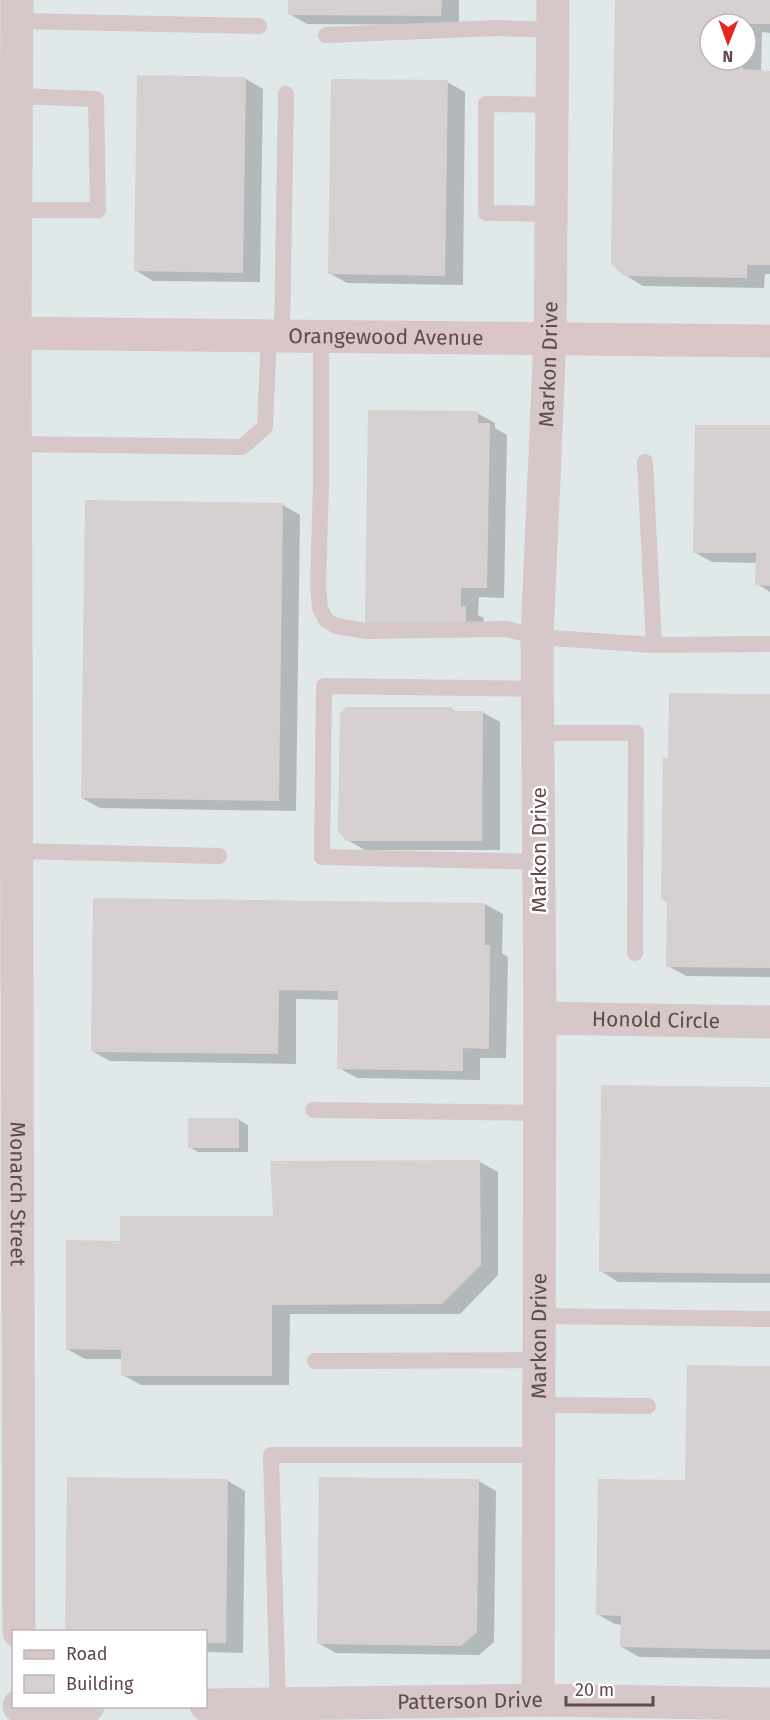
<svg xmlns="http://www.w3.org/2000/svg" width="770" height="1720" font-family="'Fira Sans',sans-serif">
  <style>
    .commercial { fill: #e0e8ea; fill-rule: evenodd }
    .shadow { fill: #0003; fill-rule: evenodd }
    .building { fill: #d6d0d0 }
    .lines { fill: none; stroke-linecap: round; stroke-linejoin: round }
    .lane { stroke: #d6c7c8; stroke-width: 16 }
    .street { stroke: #d6c7c8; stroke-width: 33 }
    .secondary { stroke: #dac6c6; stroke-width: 33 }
    .labels { text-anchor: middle; stroke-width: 5; stroke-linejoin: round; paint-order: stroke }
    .street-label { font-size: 21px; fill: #604a4b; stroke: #fff }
  </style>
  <rect width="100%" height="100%" fill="#f2f4f3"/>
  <path class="commercial" d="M0,0H770V1720H0ZM710,24H746V60H710ZM14,1632H206V1706H14Z"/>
  <g class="shadow">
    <polygon points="289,0 459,0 459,25 307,24 289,14"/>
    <path d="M617,0H770V33L762,32L761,72H770V274H765L764,288L643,286L625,275ZM710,24H746V60H710Z"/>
    <polygon points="246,79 263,89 260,282 153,281 135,270"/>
    <polygon points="447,82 465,92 463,285 347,283 329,273"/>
    <polygon points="477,413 495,423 495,428 507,435 504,598 479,597 478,615 484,618 483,635 384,634"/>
    <polygon points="770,427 770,592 757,584 757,563 712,562 694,552"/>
    <polygon points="283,505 300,515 296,811 100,808 82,798"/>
    <polygon points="770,695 770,977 686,976 668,966 669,903 663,900 670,760"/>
    <polygon points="451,709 457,712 482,712 500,722 500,850 365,850 347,840"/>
    <polygon points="485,904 503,914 502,953 508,957 506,1058 480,1058 480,1080 357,1078 339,1068 340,1000 296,999 296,1064 110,1061 92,1051"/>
    <polygon points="770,1089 770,1283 618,1282 601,1271"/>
    <polygon points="239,1120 248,1125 248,1152 198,1152 189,1147"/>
    <polygon points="272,1162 480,1162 498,1172 498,1275 460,1314 290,1314 289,1385 141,1385 123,1375 123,1359 85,1359 67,1349 122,1242 274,1218"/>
    <polygon points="770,1368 770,1659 639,1657 622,1647 622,1625 615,1624 597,1614"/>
    <polygon points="228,1481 245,1491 243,1653 206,1652 206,1632"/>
    <polygon points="479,1481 496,1491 494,1642 479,1655 336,1653 318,1643"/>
  </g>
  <g class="building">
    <polygon points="288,0 442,0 441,16 288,15"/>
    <polygon points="615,0 770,0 770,24 710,24 710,60 743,60 743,69 770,71 770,265 747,265 747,278 624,276 611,264"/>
    <polygon points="137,75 246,77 243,273 134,271"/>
    <polygon points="331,79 448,80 445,276 328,274"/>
    <polygon points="368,410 478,411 478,423 490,423 487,588 461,588 461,606 466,606 466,626 365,625"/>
    <polygon points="695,425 770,425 770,586 755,585 756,553 693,553"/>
    <polygon points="85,500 283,503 279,801 81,798"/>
    <polygon points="669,693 770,694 770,968 666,967 667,901 661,900 663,758 668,758"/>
    <polygon points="346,707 452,707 452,711 483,711 482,841 346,841 338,831 340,714"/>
    <polygon points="93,898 485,903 485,945 490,945 489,1049 463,1048 463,1071 337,1069 338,991 279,990 278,1054 91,1052"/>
    <polygon points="601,1085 770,1087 770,1274 599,1272"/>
    <rect x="188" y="1118" width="51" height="30"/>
    <polygon points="480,1160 481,1265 442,1304 272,1305 272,1376 121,1376 121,1350 66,1349 66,1240 120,1241 120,1216 273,1216 270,1161"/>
    <polygon points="687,1365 770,1366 770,1650 620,1647 621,1616 596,1615 598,1479 685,1480"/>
    <polygon points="67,1477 228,1479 226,1643 206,1643 206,1632 69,1632 65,1628"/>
    <polygon points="319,1477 479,1479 477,1632 461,1646 317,1644"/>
  </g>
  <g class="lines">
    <g class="lane">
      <polyline points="17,21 259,26"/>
      <polyline points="326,35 497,28 553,30"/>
      <polyline points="16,210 98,210 96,99 16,96"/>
      <polyline points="551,214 486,213 486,104 552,105"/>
      <polyline points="282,335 286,94"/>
      <polyline points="321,335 321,482 318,587 320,608 326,620 336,626 366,631 507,629 537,637 654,645 645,462"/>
      <polyline points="15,444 242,447 265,427 269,335"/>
      <polyline points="654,645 770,644"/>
      <polyline points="538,689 324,686 322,857 539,862"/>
      <polyline points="538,733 636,733 635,953"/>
      <polyline points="17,851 219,856"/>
      <polyline points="313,1110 540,1113"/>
      <polyline points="539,1316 770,1319"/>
      <polyline points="315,1361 539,1360"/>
      <polyline points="539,1405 648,1406"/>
      <polyline points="278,1704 271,1455 538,1455"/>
    </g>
    <g class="street">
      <path id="s1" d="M17,0L15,333L19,1632"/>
      <path id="s2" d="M540,1018L770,1022"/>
      <path id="s3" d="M538,1700L540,1018L537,637L550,339L553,0"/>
      <path id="s4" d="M206,1705L538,1700L770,1704"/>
      <polyline points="19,1706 88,1706"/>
    </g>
    <path class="secondary" id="s5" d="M0,333L770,341"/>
  </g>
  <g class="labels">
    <g class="street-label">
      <text dy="7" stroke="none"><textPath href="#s5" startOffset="386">Orangewood Avenue</textPath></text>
      <text dy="7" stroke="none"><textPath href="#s3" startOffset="1336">Markon Drive</textPath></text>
      <text transform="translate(539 850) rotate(-90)" y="7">Markon Drive</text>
      <text dy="7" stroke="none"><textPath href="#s2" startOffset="116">Honold Circle</textPath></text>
      <text dy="7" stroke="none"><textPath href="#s1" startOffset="1194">Monarch Street</textPath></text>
      <text dy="7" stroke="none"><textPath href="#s3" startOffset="364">Markon Drive</textPath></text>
      <text dy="7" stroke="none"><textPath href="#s4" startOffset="264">Patterson Drive</textPath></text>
    </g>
  </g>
  <rect x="12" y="1630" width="195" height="78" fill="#ffffff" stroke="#bfb7b7" stroke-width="1.5"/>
  <rect x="24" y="1650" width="30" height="9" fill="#dac6c6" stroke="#bfb7b7" stroke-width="1.5"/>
  <text x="66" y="1660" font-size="18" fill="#604a4b">Road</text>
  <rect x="24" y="1675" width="30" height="18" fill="#d6d0d0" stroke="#bfb7b7" stroke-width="1.5"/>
  <text x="66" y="1690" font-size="18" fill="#604a4b">Building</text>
  <g transform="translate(728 42) rotate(181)"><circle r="28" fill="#ffffff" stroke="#bfb7b7" stroke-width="1.5"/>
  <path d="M0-4.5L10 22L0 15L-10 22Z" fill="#e2281f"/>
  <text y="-9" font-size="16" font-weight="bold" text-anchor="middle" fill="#604a4b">N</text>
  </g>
  <path d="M566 1696v9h87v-9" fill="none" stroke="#604a4b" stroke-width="3"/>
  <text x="575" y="1696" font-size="18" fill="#604a4b" stroke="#ffffff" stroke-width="4.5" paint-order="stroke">20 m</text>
</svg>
